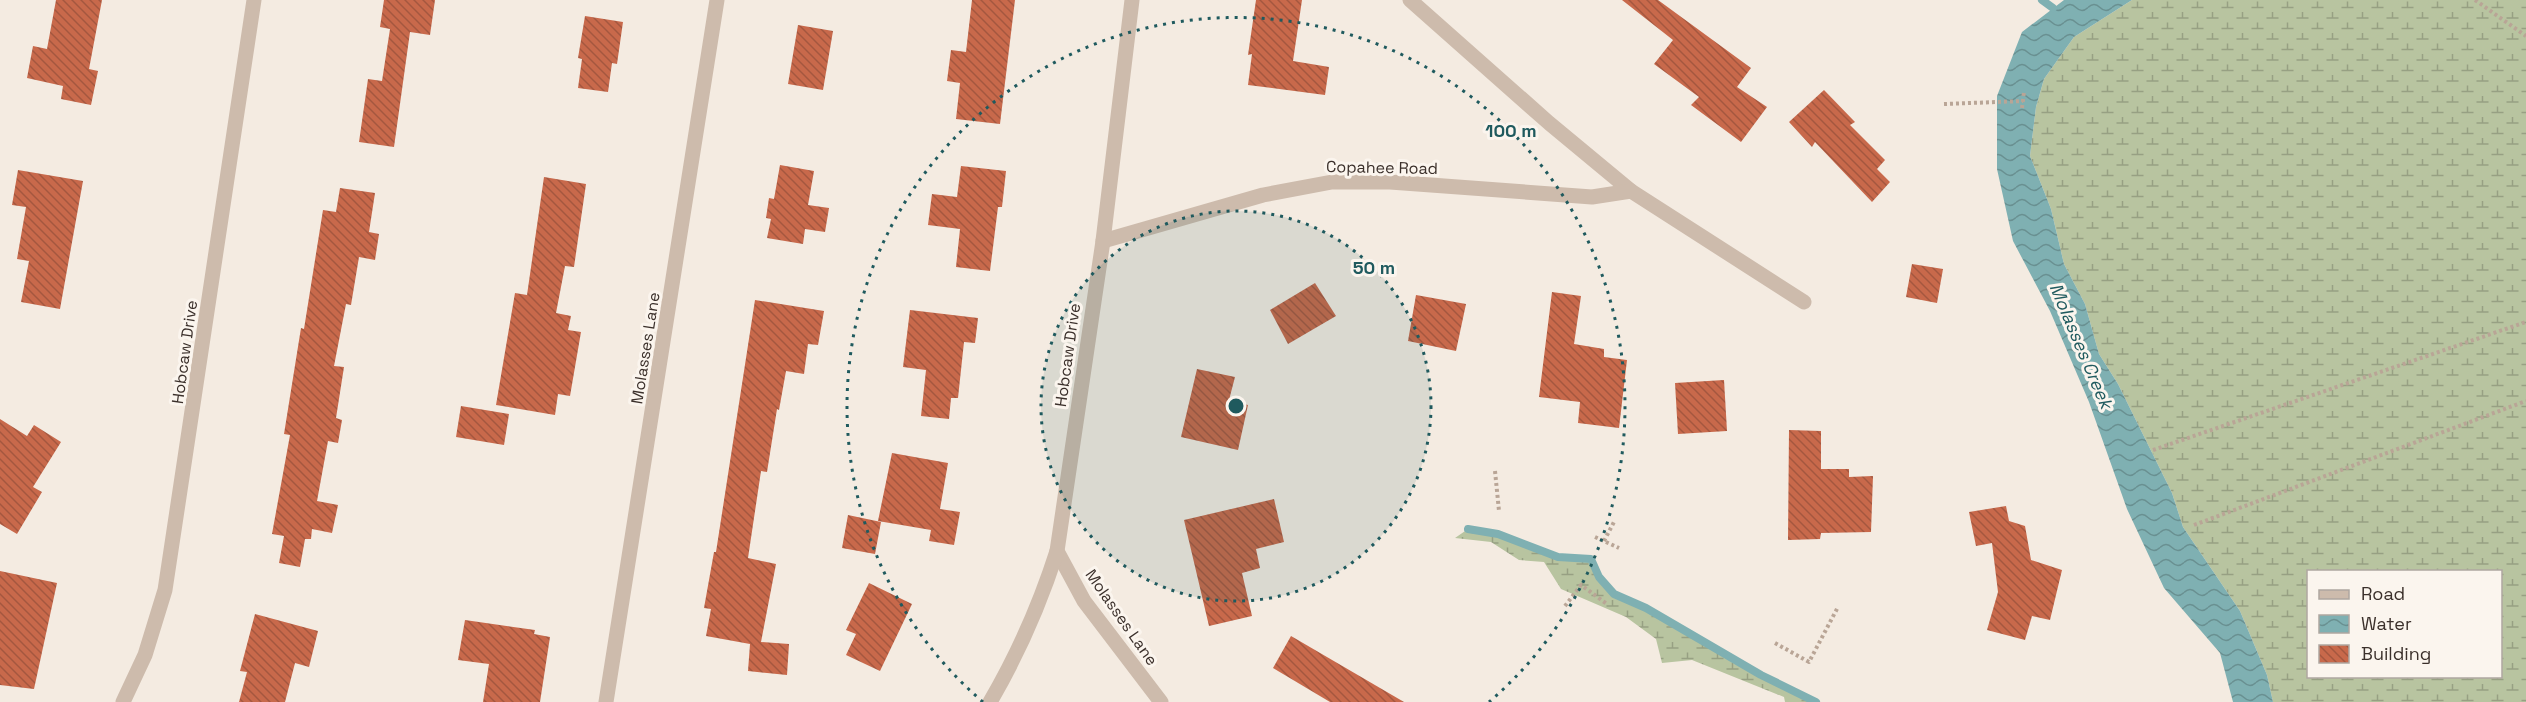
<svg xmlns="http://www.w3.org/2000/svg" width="2526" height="702" font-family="'Space Grotesk',sans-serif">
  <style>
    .wetland { fill: url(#wetland-marsh); fill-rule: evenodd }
    .water { fill: url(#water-waves) }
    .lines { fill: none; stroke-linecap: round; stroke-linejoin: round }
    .stream { stroke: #7fb0b2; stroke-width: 8 }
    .building { fill: url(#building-back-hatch) }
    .path { stroke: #b9a596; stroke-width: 4; stroke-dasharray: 3 3; stroke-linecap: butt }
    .minor { stroke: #cdbbac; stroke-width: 15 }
    .ring { fill: none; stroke: #1f5a5e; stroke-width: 3; stroke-dasharray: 3 6 }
    .labels { text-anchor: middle; stroke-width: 6; stroke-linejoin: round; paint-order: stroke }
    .street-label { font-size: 16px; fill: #3b302b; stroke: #fbf5ee }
    .water-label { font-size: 18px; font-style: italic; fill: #1f5a5e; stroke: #fbf5ee }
    .centre { fill: #1f5a5e; stroke: #fbf5ee; stroke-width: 3 }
    .ring-label { font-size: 18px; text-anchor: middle; font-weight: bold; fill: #1f5a5e; stroke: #fbf5ee; stroke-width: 6; stroke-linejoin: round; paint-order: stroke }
  </style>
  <defs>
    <pattern id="wetland-marsh" width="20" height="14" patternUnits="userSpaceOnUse" patternTransform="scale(1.5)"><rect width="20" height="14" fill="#b8c4a0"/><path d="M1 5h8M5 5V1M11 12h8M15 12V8" fill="none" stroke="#97a083"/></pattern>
    <pattern id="water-waves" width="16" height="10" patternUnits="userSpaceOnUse" patternTransform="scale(1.5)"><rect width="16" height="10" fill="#7fb0b2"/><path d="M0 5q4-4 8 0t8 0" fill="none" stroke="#699091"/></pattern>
    <pattern id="building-back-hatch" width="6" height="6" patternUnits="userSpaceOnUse" patternTransform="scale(1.5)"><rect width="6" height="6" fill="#c8694b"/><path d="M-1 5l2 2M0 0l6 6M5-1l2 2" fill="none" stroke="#a4573f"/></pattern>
  </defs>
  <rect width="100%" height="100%" fill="#f4ebe1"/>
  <g class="wetland">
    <path d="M2132,0H2526V702H2273L2267,675L2240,611L2183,527L2172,493L2118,384L2099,354L2085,304L2064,264L2051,209L2030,156L2036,107L2044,79L2074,37ZM2308,572H2500V676H2308Z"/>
    <polygon points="1468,529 1498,534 1558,557 1591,559 1597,573 1614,594 1646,608 1761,675 1816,702 1785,702 1784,697 1692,660 1662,663 1656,639 1626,617 1561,589 1544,562 1519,560 1491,542 1455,538"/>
  </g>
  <polygon class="water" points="2064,0 2132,0 2074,37 2044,79 2036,107 2030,156 2051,209 2064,264 2085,304 2099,354 2118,384 2172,493 2183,527 2240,611 2267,675 2273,702 2233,702 2220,653 2164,588 2127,509 2089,402 2050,311 2013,241 1997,169 1997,96 2022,32"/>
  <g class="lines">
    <g class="stream">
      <polyline points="2042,0 2053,8"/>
      <polyline points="1468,529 1498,534 1558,557 1591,559 1599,577 1614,594 1646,608 1761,675 1816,702"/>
    </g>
  </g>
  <g class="building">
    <polygon points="56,0 102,0 89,69 98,71 91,105 61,99 63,86 27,78 33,46 47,49"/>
    <polygon points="384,0 435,0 430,35 410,32 394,147 359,142 368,79 382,81 390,29 380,27"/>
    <polygon points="972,0 1015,0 1000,124 956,119 960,83 947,81 951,50 966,52"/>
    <polygon points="1256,0 1302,0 1293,61 1329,67 1325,95 1248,85 1252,54 1248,55"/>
    <polygon points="1622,0 1658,0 1751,68 1737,87 1767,107 1741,142 1691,105 1699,97 1654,64 1673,40"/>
    <polygon points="585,16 623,22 617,64 612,63 608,92 578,88 582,59 578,58"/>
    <polygon points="798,25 833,31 823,90 788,84"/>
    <polygon points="1824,90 1855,122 1850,125 1885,160 1877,169 1890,182 1872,202 1815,142 1812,147 1789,122"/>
    <polygon points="780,165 814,171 808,205 829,208 825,232 805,229 803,244 767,238 771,219 766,218 769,198 774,199"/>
    <polygon points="961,166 1006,171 1002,207 998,207 990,271 956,267 960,229 928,225 932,194 957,197"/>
    <polygon points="18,170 83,181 60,309 21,302 29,261 17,259 26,207 12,205"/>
    <polygon points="544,177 586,184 574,267 565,266 556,313 571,316 568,330 581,332 570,396 558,394 555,415 496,405 515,293 527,295"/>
    <polygon points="340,188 375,193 369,232 379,234 375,260 359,257 351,305 346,304 334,366 344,367 336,418 342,420 338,443 328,441 317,501 338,505 332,533 312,529 311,539 305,539 300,567 279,563 284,536 272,534 290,435 284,434 301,328 304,329 323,210 336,212"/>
    <polygon points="1912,264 1943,269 1937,303 1906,297"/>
    <polygon points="1315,283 1336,316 1288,344 1270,310"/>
    <polygon points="1552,292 1581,296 1574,344 1604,349 1604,357 1627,360 1619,428 1578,423 1580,402 1539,397"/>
    <polygon points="1416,295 1466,304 1456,351 1408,341"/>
    <polygon points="755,300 824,311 818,345 808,344 804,374 786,371 779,410 777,409 767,472 761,471 748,558 776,564 761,642 789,644 787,675 748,671 750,644 706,636 711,609 704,608 714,552 716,552"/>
    <polygon points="910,310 978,318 975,343 964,342 958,398 951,398 949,419 921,416 926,370 903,367"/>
    <polygon points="1197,369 1235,377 1229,400 1248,405 1238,450 1181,437"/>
    <polygon points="1724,380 1727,431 1678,434 1675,383"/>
    <polygon points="461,406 509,414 504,445 456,437"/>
    <polygon points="0,419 27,436 34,425 61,442 33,487 42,492 17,534 0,524"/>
    <polygon points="1789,430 1821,431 1821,469 1849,469 1849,477 1873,476 1871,532 1821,533 1820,539 1788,540"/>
    <polygon points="892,453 948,463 940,509 960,512 954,545 929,541 931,530 878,521"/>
    <polygon points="1274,499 1284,542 1256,549 1260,568 1242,573 1252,616 1209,626 1184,520"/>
    <polygon points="2006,506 2009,521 2025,526 2031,560 2062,570 2050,620 2032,616 2025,640 1987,630 1998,592 1992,543 1976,546 1969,512"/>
    <polygon points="848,515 881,522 875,554 842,548"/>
    <polygon points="0,571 57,583 34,689 0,685"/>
    <polygon points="869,583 912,604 880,671 846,655 856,634 846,630"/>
    <polygon points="255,614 318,631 309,667 295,663 285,702 239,702 247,672 240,671"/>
    <polygon points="465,620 535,630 534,634 550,637 540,702 483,702 489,664 458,660"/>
    <polygon points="1291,636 1404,702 1330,702 1273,668"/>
  </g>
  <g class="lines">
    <g class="path">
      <polyline points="2475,0 2526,36"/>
      <polyline points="1944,104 2023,101"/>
      <polyline points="2022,108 2024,92"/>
      <polyline points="2153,450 2526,322"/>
      <polyline points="1495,471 1499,511"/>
      <polyline points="2194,525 2526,401"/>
      <polyline points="1595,537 1619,548"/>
      <polyline points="1604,541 1615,520"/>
      <polyline points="1565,606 1581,585 1607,604"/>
      <polyline points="1775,643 1809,662 1838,607"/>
    </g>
    <g class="minor">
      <polyline points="1410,0 1549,123 1631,191"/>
      <polyline points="1103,241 1263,195 1332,182 1390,182 1592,197 1631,191 1804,302"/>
      <polyline points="1057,551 1084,601 1161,702"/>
      <polyline points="123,702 145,655 165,590 254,0"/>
      <polyline points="606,702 717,0"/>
      <path d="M990,702C1018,654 1040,604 1057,551L1103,241L1132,0"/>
    </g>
  </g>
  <circle cx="1236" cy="406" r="195" fill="#1f5a5e" fill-opacity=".12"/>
  <g class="ring">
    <circle cx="1236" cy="406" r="195"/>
    <path d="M983 702A389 389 0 1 1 1489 702"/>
  </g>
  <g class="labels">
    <g class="street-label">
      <text transform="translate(1382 167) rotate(1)" y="6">Copahee Road</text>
      <text transform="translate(645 348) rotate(-81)" y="6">Molasses Lane</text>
      <text transform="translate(184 352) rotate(-82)" y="6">Hobcaw Drive</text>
      <text transform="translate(1067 355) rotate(-82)" y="6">Hobcaw Drive</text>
      <text transform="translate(1122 617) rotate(55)" y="6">Molasses Lane</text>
    </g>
    <g class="water-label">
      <text transform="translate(2081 346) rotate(67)" y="6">Molasses Creek</text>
    </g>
  </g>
  <circle cx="1236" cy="406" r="9" class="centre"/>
  <g class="ring-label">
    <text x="1511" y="137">100 m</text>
    <text x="1374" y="274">50 m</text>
  </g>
  <rect x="2307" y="570" width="195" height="108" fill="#fbf5ee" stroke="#aea6a0" stroke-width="1.5"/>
  <rect x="2319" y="590" width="30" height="9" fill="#cdbbac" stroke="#aea6a0" stroke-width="1.5"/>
  <text x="2361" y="600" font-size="18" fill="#3b302b">Road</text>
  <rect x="2319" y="615" width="30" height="18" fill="url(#water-waves)" stroke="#aea6a0" stroke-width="1.5"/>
  <text x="2361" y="630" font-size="18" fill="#3b302b">Water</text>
  <rect x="2319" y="645" width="30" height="18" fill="url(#building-back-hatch)" stroke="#aea6a0" stroke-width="1.5"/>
  <text x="2361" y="660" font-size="18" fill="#3b302b">Building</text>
</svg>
